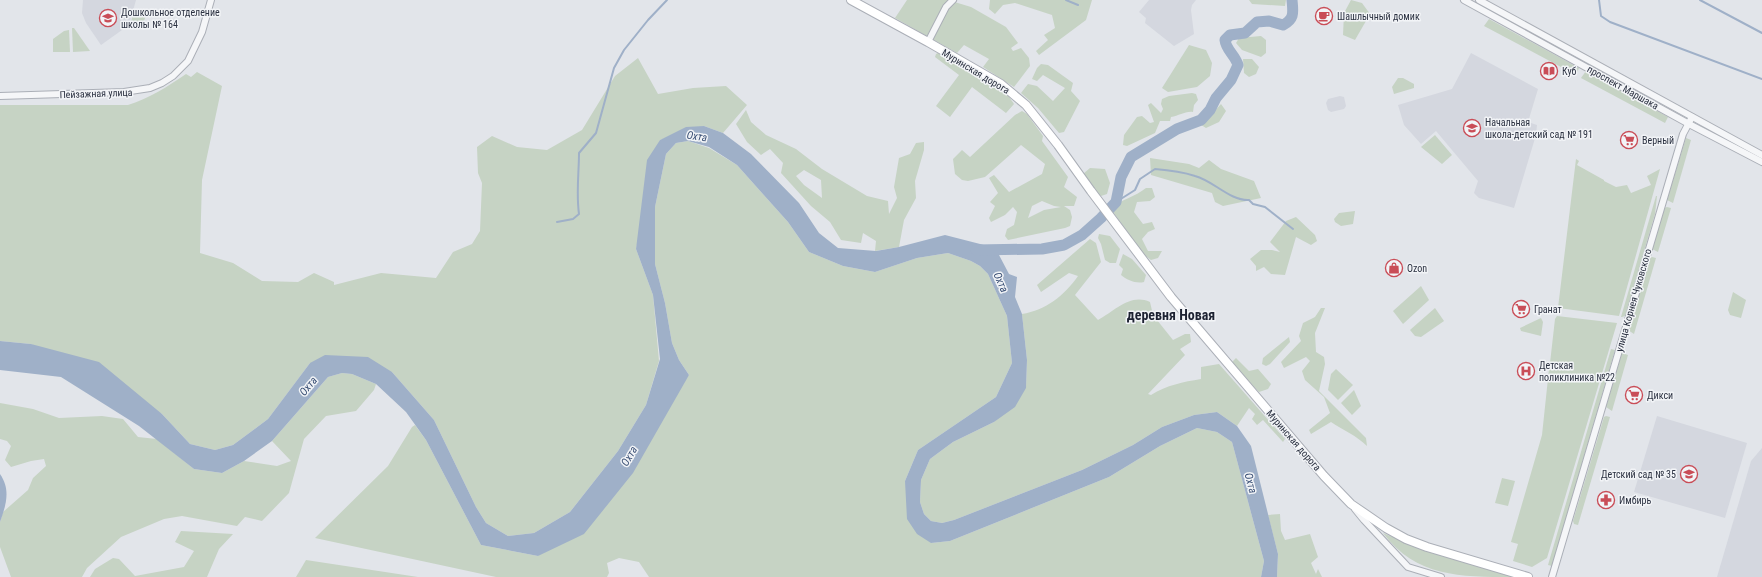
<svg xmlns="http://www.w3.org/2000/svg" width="1762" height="577" font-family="'Roboto Condensed',sans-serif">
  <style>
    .built { fill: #d4d7df }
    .green { fill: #c6d3c4; fill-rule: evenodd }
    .water { fill: #9fb0c8 }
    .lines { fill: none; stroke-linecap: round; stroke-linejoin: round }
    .stream { stroke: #9fb0c8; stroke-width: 2 }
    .river { stroke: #9fb0c8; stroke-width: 11 }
    .street-casing { stroke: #abafb7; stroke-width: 8 }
    .secondary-casing { stroke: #abafb7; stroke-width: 10 }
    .street { stroke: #f5f6f8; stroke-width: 6 }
    .secondary { stroke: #fff; stroke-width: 8 }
    .labels { text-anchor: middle; stroke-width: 3; stroke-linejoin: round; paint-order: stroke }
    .poi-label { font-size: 10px; fill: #2b3141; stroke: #f2f4f7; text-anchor: start }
    .street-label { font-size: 10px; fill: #2b3141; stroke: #f2f4f7 }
    .water-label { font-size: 11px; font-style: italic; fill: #374d73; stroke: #f2f4f7 }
    .district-label { font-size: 14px; font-weight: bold; fill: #1d2232; stroke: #f2f4f7 }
  </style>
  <rect width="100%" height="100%" fill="#e2e5ea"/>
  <g class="built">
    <polygon points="83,0 136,0 129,25 101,45 86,23 82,13"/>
    <polygon points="1149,0 1196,0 1192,5 1191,10 1194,34 1174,46 1145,23 1146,18 1139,12"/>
    <polygon points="1471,53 1538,89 1528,122 1537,125 1536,135 1514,208 1479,198 1474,193 1478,181 1436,131 1421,144 1404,125 1398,105 1452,89"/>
    <polygon points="1340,96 1344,97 1346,106 1344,109 1331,112 1328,110 1326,103 1328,99"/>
    <polygon points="1657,416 1747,443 1725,518 1634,492"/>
    <polygon points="1762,448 1762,577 1717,577 1751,461"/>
  </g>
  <g class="green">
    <polygon points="907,0 948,0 971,7 1006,27 1018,43 1011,48 1013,51 1021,48 1029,58 1030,66 1014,87 983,67 989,59 964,45 957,53 895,18"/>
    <polygon points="990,0 1092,0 1086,20 1039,55 1036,51 1048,40 1044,35 1055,28 1052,15 1015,3 1003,5 995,14 989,9"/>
    <polygon points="1249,0 1286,0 1285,6 1252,4"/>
    <polygon points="1351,0 1362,3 1370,14 1355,40 1343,35 1344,13"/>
    <polygon points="134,11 146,14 142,29 130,25"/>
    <polygon points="1489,19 1579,68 1576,75 1484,26"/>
    <polygon points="72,28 74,28 90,51 73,52"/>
    <polygon points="69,30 70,52 53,52 53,39 64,31"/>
    <polygon points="1261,36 1266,40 1266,53 1261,57 1242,50 1236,43 1239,38"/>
    <polygon points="1189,45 1206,50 1212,63 1210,76 1197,87 1168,92 1162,88"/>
    <polygon points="938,53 1007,94 1014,104 1006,113 972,87 950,117 936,106 959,75 935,57 936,54"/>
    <path d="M638,58L658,94L693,88L726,86L747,105L723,133L704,126L660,140L636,249L653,295L659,361L646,405L618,451L570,512L534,533L508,536L486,523L476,507L434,420L392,372L310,363L268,419L233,445L215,450L190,444L162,414L31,344L0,341V105H128C150,98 167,87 186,74L191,77L197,72L222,86L202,180L200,253L233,263L262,281L298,282L314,273L334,282V285L381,273L436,278L453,252L472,244L480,231L482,183L478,173L477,147L492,136L517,147L547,150L582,130L615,76Z"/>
    <polygon points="1243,59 1252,59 1259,67 1256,74 1249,77 1244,73"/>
    <polygon points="1041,64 1048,65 1073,83 1071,91 1080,101 1064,132 1059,133 1038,108 1021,93 1028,84 1037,86 1053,101 1065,88 1043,75 1037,81 1032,79 1037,68"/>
    <polygon points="1586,71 1668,117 1665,123 1581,78"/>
    <polygon points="1398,78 1403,78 1414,84 1414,88 1394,94 1392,87"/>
    <path d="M1192,93L1196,94L1198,100L1194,105L1193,112C1185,111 1179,116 1171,117L1170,121H1160L1155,133L1127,146L1123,145L1124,135L1137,117L1142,116L1150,123L1154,122L1148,105L1151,103L1161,113L1163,109L1161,104L1162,99L1169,96Z"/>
    <polygon points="1221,104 1226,111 1219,122 1206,128 1198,123 1210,116"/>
    <path d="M746,110L751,122L766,135L796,149L822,169L867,196L888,201L889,214L897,198L894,187L899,158L910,154L916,143L924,142V150L915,181L916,198L904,220L899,247L875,251L876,241L863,233L861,243L841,240L830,222L811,206L781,173L783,163L770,149L761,155L747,142L736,124ZM804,170L821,180L822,198L804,185L796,176Z"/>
    <path d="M1022,111L1027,114L1043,136L1042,141L1068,177L1064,187L1077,197L1074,206H1064L1070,210L1072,217L1070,226L1065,228L1008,240L1005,236L1007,229L1014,225L1017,212L1013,207L1005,215L991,222L989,218L995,206L990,202L998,193L989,178L994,175L1009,192L1042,174L1045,164L1021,145L985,177L968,181L962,180L955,174L953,159L962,150L970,157L1015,115ZM1042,201L1054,206L1061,207L1044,210L1028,218L1032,206Z"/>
    <polygon points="1435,135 1452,155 1442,164 1421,147"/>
    <polygon points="1686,138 1691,140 1673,203 1667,200"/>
    <polygon points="688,141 709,148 737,165 788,222 809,252 843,266 875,272 917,258 948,253 971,261 980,266 988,274 1007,316 1012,363 996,397 918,450 905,481 931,543 950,541 1109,477 1160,446 1197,428 1217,432 1232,442 1264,561 1261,577 649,577 639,562 619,558 607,563 609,573 607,577 496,577 315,538 388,466 412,427 415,425 426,440 481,545 538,556 689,375 679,360 672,343 665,303 655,264 655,207 666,154 676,143"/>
    <polygon points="1150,158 1189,164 1199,168 1209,160 1221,169 1254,181 1261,198 1223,206 1215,202 1212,193 1151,175"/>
    <polygon points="1576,159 1579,161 1577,165 1604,180 1604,181 1616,187 1627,185 1631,193 1651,185 1647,176 1660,169 1619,316 1558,308"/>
    <polygon points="1090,168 1105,169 1110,183 1107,194 1101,196 1093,189 1083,174"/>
    <path d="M1146,188H1152L1155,197L1150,201L1137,202L1134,212L1143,224L1152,222L1155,229L1148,232L1142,239L1148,251H1162L1158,258L1151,260L1143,254L1111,209C1121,199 1135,197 1146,188Z"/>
    <polygon points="1656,196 1657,196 1655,214 1625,316 1622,317 1621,317"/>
    <polygon points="1667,207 1671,208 1658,252 1652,249 1664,208"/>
    <polygon points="1355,211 1353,224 1341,226 1335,222 1334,219 1339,213"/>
    <polygon points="1296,217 1315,235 1317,241 1311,245 1296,237 1285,275 1271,274 1264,267 1256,271 1256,266 1250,259 1261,250 1272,250 1280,252 1270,242 1286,221"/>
    <polygon points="1099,234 1110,236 1120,249 1116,263 1110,263 1105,260 1101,244 1098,238"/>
    <path d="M1090,239L1096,243L1101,262L1075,295L1098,320C1115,311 1130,293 1150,302L1153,315L1173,340L1185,334H1190L1191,342L1180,349L1185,355L1148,394L1151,395C1167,385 1183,382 1201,379V367L1219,364L1285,439L1283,442L1263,420L1257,425L1252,419L1255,414L1249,408L1237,426L1217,412L1194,415L1162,427L1133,445L1082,470L954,520L942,523L931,521L924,514L920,502L921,480L930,459L953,442L994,422L1026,387L1027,360L1022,314C1046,310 1064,296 1078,276L1069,273L1041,292L1037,285Z"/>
    <path d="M1123,254L1132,259L1146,275L1144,282C1136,284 1127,280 1121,275L1123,269L1119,265Z"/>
    <polygon points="1652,257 1656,258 1634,334 1628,330 1650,258"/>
    <polygon points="1421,286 1429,300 1403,324 1393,311"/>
    <polygon points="1733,292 1746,300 1741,318 1730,315 1728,310"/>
    <path d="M1321,308H1325L1315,333L1316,352L1324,357L1325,364L1319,391L1366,438L1367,446C1357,436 1343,430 1331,422L1311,434L1309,430L1330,413L1324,397L1305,380L1302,371L1310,361L1306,357L1284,368L1281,362L1301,341L1299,336L1303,323L1315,317Z"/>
    <polygon points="1435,308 1444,321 1421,337 1415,336 1410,330"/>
    <polygon points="1557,316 1617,323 1547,558 1532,567 1513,561 1518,544 1511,542 1542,435 1549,369 1558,370 1559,364 1550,363 1555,319"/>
    <polygon points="1541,318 1543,322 1541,336 1521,331 1520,328"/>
    <polygon points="1289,337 1290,342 1270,364 1266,366 1262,364 1263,358"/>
    <polygon points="1611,349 1615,350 1552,566 1548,565"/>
    <polygon points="1622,353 1628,355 1612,411 1606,407"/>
    <polygon points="1236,358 1249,371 1258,369 1271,384 1268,389 1259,392 1233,365 1233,361"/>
    <polygon points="1336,369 1353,385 1338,400 1328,390 1331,374"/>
    <polygon points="342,373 352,374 376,384 374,390 356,411 326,416 304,439 289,493 262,521 245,517 237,526 182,516 164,519 121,537 87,568 82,577 11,577 0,547 0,522 3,512 28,490 33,478 46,466 44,459 31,461 11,467 5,460 11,446 7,441 0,439 0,403 33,409 59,418 102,416 123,419 138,437 157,439 194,469 222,473 244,461 277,466 291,461 272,441 328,377"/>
    <polygon points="1354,390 1361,406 1352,415 1341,403"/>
    <polygon points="1606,416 1610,417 1578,525 1574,524 1573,521 1604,417"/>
    <polygon points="1502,478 1515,481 1508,506 1495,503"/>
    <polygon points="1280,514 1281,531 1285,540 1310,534 1318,557 1311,563 1316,574 1318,569 1322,577 1277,577 1278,554 1268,515"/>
    <polygon points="181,531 233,534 219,549 207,577 90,577 95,569 113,558 119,559 135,576 184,567 194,551 175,542"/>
    <path d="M1383,533L1425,551L1513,577C1460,577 1416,577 1383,533Z"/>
    <polygon points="306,560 418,577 296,577"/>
  </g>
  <g class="water">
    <polygon points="704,126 723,133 751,154 799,203 819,233 838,248 876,251 899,247 945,235 984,245 999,255 1009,274 1017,277 1015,297 1022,314 1027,360 1026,388 1015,407 994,422 953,442 930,459 921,480 920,502 924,514 931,521 942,523 954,520 1082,470 1133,445 1162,427 1194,415 1217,412 1237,426 1251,446 1278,554 1277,577 1261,577 1264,561 1232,442 1217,432 1197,428 1160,446 1109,477 950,541 931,543 917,534 907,519 905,481 918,450 996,397 1012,363 1007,316 988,274 980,266 971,261 948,253 917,258 875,272 843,266 809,252 788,222 737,165 709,147 688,141 676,143 666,154 655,207 655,264 665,303 672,343 679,360 689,375 633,473 584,534 538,556 481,545 426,440 406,412 376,384 352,374 342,373 328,377 272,441 244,461 222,473 194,469 139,426 61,377 0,370 0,341 31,344 99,362 162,414 190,444 215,450 233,445 268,419 310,363 325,355 368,357 392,372 434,420 476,507 486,523 508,536 534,533 570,512 618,451 646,405 660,359 653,295 636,249 647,160 660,140 686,127"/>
    <path d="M0,474C11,490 6,505 0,522Z"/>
  </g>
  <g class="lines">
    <g class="stream">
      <polyline points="1066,0 1078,5"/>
      <polyline points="1599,0 1601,16 1610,22 1762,79"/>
      <polyline points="1700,0 1762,33"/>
      <path d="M1116,202L1135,190L1140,179L1155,169C1168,170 1183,172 1195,176C1214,181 1230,201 1249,200L1253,204L1265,207L1293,229"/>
      <path d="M557,222L573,219L579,214C576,193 579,173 579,153L596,133L614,68L624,50L648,20L667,0"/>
    </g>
    <path class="river" d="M976,250L1042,249L1064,245L1082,235L1101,218L1116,202L1121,177L1131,157L1177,129L1201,120L1210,110L1216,98L1231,80L1238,65C1235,55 1226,50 1225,40L1230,35L1245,33L1257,22L1269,21L1283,25C1295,19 1293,12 1292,0"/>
    <g class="street-casing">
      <g id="street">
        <polyline points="1464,0 1689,124 1762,162"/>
        <polyline points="1479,0 1762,155"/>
        <polyline points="928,42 946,7 953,0"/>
        <polyline points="0,96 124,92 150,88 162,83 173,76 188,61 202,32 211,0"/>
        <polyline points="1355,509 1364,520 1408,567 1441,577"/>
        <polyline points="1552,577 1683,134 1692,117"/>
      </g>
    </g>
    <g class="secondary-casing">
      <polyline id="secondary" points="851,0 928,42 1001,84 1026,105 1058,145 1091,191 1171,297 1324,476 1351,504 1386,528 1406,539 1427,547 1528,577"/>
    </g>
    <use href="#street" class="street"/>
    <use href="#secondary" class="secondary"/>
  </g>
  <defs>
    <g id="cafe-ring" transform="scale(0.9)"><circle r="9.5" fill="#f2f4f7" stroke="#c94d57" stroke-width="1.5"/><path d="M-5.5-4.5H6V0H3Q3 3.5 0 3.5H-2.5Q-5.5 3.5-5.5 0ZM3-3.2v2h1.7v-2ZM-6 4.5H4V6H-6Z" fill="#c94d57"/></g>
    <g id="school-ring" transform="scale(0.9)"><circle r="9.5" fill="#f2f4f7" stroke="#c94d57" stroke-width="1.5"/><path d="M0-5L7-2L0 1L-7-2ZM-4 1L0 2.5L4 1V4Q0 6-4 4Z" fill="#c94d57"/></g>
    <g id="library-ring" transform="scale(0.9)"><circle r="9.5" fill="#f2f4f7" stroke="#c94d57" stroke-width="1.5"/><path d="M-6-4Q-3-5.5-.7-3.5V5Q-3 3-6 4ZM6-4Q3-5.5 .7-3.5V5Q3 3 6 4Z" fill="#c94d57"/></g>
    <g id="supermarket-ring" transform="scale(0.9)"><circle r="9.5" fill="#f2f4f7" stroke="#c94d57" stroke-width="1.5"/><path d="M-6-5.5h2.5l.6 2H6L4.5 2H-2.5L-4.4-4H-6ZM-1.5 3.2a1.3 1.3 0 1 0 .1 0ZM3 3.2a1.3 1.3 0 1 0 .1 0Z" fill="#c94d57"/></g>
    <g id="shop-ring" transform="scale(0.9)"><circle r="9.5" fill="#f2f4f7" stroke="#c94d57" stroke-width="1.5"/><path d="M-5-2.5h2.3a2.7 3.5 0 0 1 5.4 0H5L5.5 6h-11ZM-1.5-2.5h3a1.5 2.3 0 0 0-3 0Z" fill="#c94d57"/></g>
    <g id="hospital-ring" transform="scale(0.9)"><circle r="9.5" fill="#f2f4f7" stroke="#c94d57" stroke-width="1.5"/><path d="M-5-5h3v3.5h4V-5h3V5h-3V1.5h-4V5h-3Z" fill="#c94d57"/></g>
    <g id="pharmacy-ring" transform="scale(0.9)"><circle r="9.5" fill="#f2f4f7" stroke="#c94d57" stroke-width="1.5"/><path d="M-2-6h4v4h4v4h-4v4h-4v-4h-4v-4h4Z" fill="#c94d57"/></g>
  </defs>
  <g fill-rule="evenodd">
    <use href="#cafe-ring" x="1324" y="16"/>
    <use href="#school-ring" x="108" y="18"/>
    <use href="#library-ring" x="1549" y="71"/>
    <use href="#school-ring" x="1472" y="128"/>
    <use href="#supermarket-ring" x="1629" y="140"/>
    <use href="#shop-ring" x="1394" y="268"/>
    <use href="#supermarket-ring" x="1521" y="309"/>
    <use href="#hospital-ring" x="1526" y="371"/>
    <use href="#supermarket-ring" x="1634" y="395"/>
    <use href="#school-ring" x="1689" y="474"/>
    <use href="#pharmacy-ring" x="1606" y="500"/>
  </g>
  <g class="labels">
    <g class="poi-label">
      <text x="121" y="16">Дошкольное отделение<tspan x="121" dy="12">школы № 164</tspan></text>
      <text x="1337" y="20">Шашлычный домик</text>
      <text x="1562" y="75">Куб</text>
      <text x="1485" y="126">Начальная<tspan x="1485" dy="12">школа-детский сад № 191</tspan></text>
      <text x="1642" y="144">Верный</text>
      <text x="1407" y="272">Ozon</text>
      <text x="1534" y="313">Гранат</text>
      <text x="1539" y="369">Детская<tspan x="1539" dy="12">поликлиника №22</tspan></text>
      <text x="1647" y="399">Дикси</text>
      <text x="1676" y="478" text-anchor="end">Детский сад № 35</text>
      <text x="1619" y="504">Имбирь</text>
    </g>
    <g class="street-label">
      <text transform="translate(976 71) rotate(31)" y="4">Муринская дорога</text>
      <text transform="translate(1623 87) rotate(29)" y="4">проспект Маршака</text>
      <text transform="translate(96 93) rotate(-2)" y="4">Пейзажная улица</text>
      <text transform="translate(1633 300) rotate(-74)" y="4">улица Корнея Чуковского</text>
      <text transform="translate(1294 440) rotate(49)" y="4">Муринская дорога</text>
    </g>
    <g class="water-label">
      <text transform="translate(697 136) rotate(8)" y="4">Охта</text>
      <text transform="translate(1001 282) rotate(66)" y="4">Охта</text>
      <text transform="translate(308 386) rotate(-50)" y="4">Охта</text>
      <text transform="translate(629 456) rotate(-59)" y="4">Охта</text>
      <text transform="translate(1251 483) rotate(75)" y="4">Охта</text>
    </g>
    <g class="district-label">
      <text x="1171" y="320">деревня Новая</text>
    </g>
  </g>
</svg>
